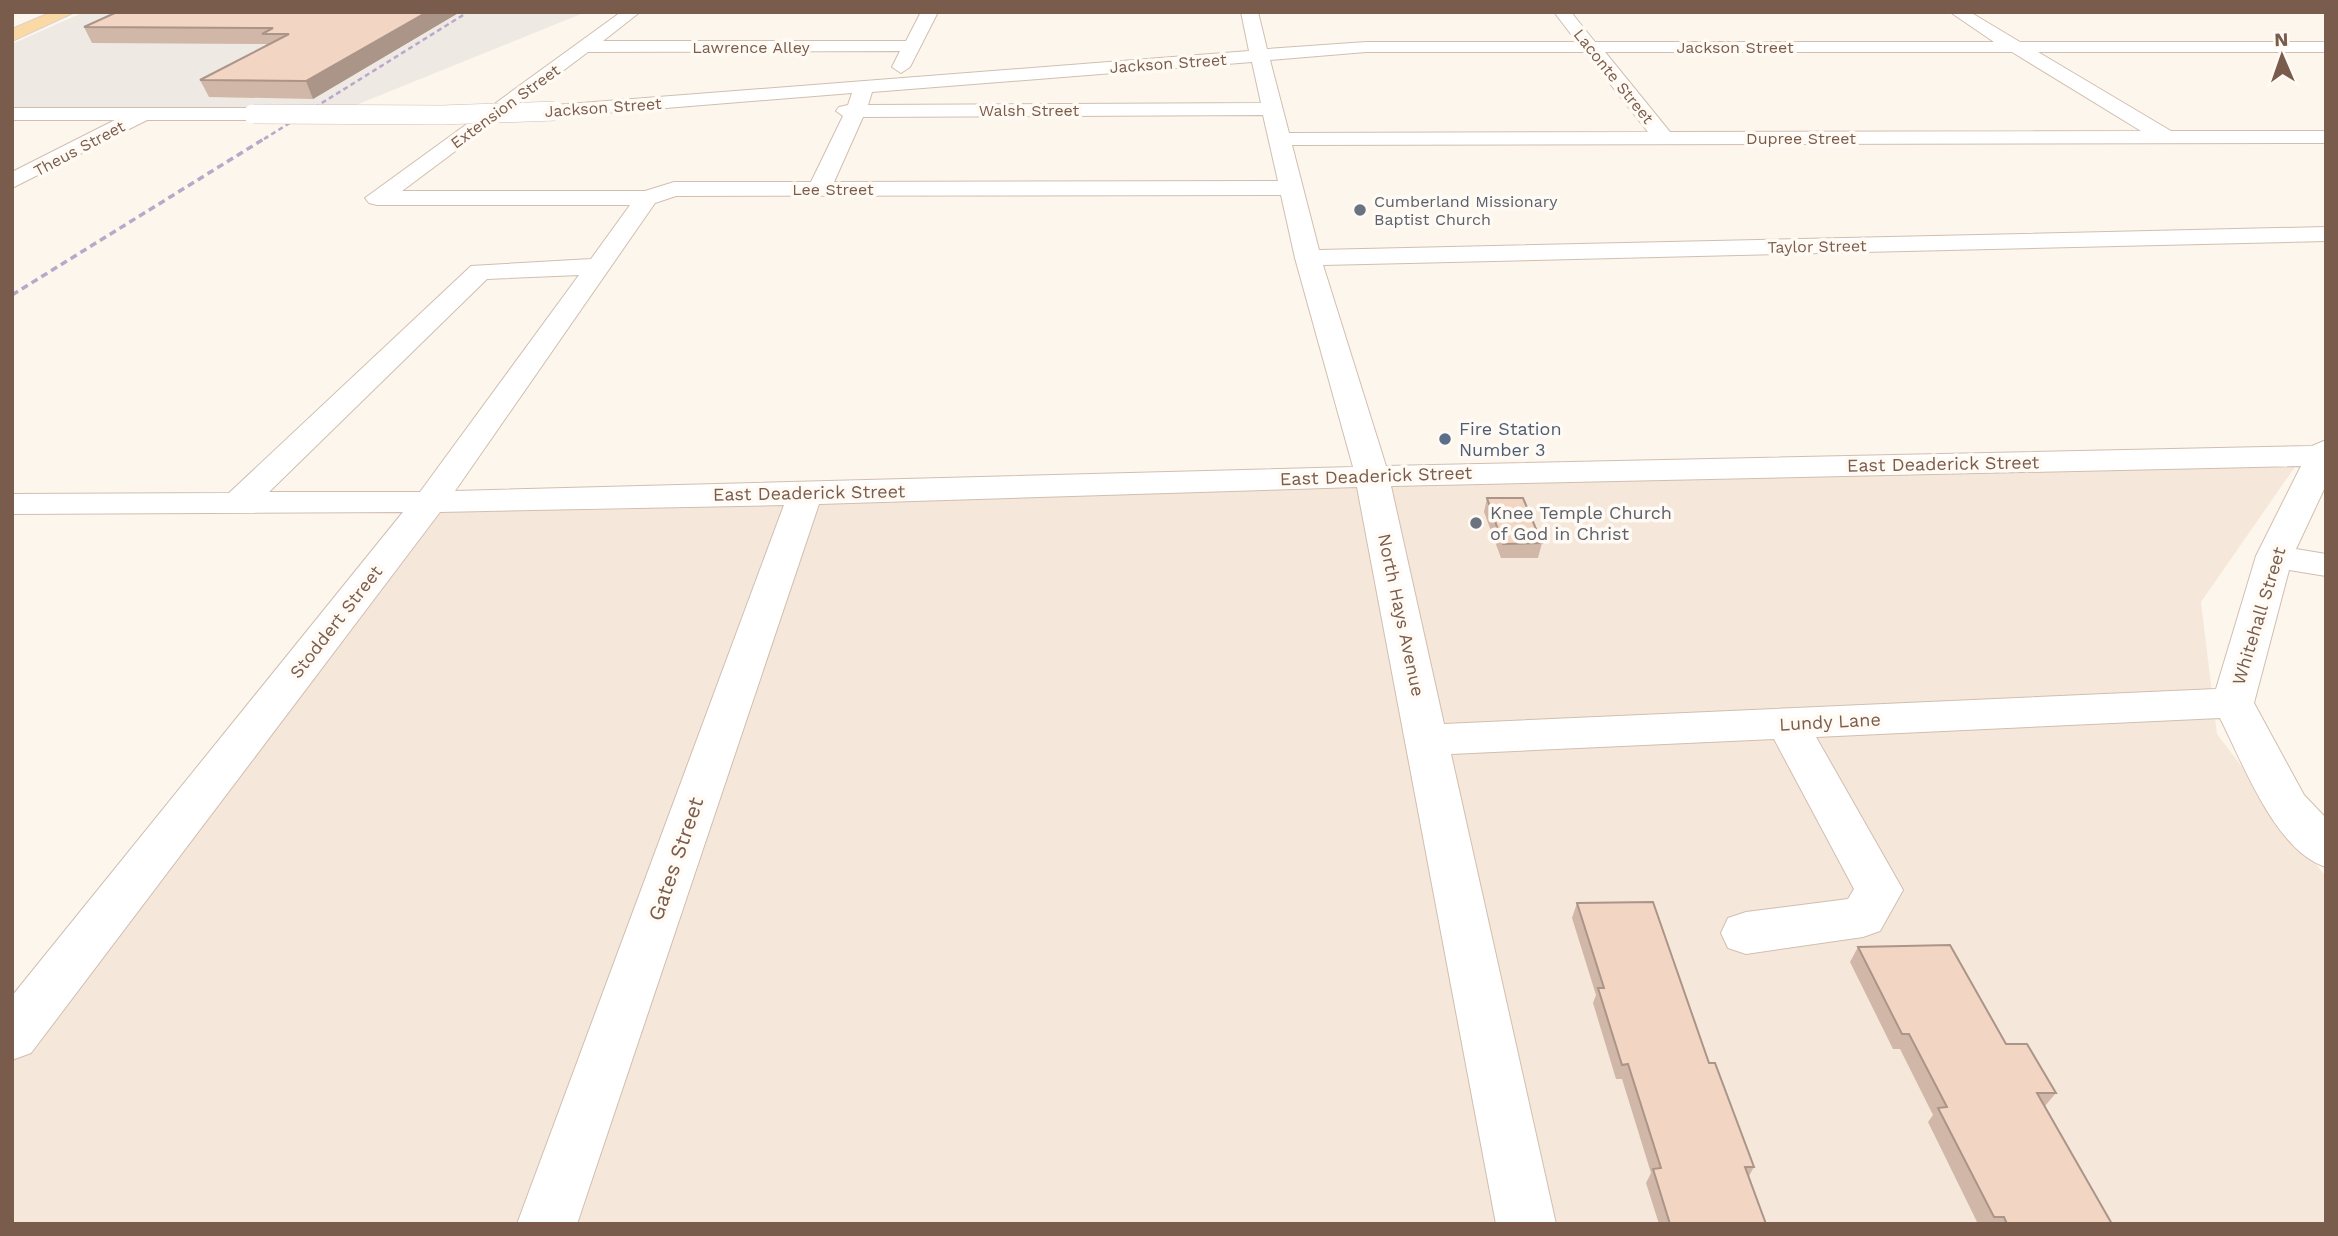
<svg xmlns="http://www.w3.org/2000/svg" width="2338" height="1236" font-family="'Work Sans',sans-serif">
  <style>
    .residential { fill: #f5e8da }
    .industrial { fill: #efe9e4 }
    .lines { fill: none; stroke-linecap: round; stroke-linejoin: round }
    .minor-casing { stroke: #d1beb0; stroke-width: 2 }
    .major-casing { stroke: #dad1cd; stroke-width: 2 }
    .minor { fill: #fff; fill-rule: evenodd }
    .major { fill: #fbd9a5; fill-rule: evenodd }
    .rail-far1 { stroke: #b9a8c9; stroke-width: 2.5; stroke-dasharray: 5 3.5; stroke-linecap: butt }
    .rail { stroke: #b9a8c9; stroke-width: 3.5; stroke-dasharray: 7 4.5; stroke-linecap: butt }
    .minor-bridge-casing { stroke: #d1beb0; stroke-width: 20; stroke-linecap: butt }
    .minor-bridge { stroke: #fff; stroke-width: 19 }
    .wall { fill: #d1b7a8 }
    .shaded-wall { fill: #aa9588 }
    .building { fill: #f3d5c3; stroke: #aa9588; stroke-width: 2 }
    .worship-dot { fill: #6b7280; stroke: #fffaf3; stroke-width: 2.5 }
    .service-dot { fill: #5c6f8a; stroke: #fffaf3; stroke-width: 2.5 }
    .labels { text-anchor: middle; stroke-width: 7; stroke-linejoin: round; paint-order: stroke }
    .far-street-label { font-size: 16px; fill: #7a5c4d; stroke: #fffaf3 }
    .far-worship-label { font-size: 16px; fill: #5b616d; stroke: #fffaf3; text-anchor: start }
    .service-label { font-size: 18px; fill: #4e5e75; stroke: #fffaf3; text-anchor: start }
    .street-label { font-size: 18px; fill: #7a5c4d; stroke: #fffaf3 }
    .worship-label { font-size: 18px; fill: #5b616d; stroke: #fffaf3; text-anchor: start }
    .near-street-label { font-size: 21px; fill: #7a5c4d; stroke: #fffaf3 }
  </style>
  <rect width="100%" height="100%" fill="#fdf6ec"/>
  <polygon class="residential" points="2299,461 2201,602 2217,734 2326,877 2326,1224 12,1224 12,1049 426,512"/>
  <polygon class="industrial" points="84,12 586,12 351,107 12,108 12,44"/>
  <g class="lines">
    <g class="minor-casing">
      <g id="minor">
        <path d="M621,12H640L603,41H906L921,12H938L910,67L901,73L892,67L900,51L588,52L402,191H645L674,182H811L843,116L836,111L839,107L848,105L852,93L555,117L545,111L555,105L1249,51L1241,12H1258L1267,49L1366,42H1577L1554,12H1571L1595,42H1994L1950,12H1970L2020,42H2326V52H2038L2171,131H2326V143L1292,145L1319,250L2326,227V241L1323,265L1386,466L2312,446L2326,440V485L2296,549L2326,554V576L2289,570L2254,703L2304,795L2326,818V867C2275,851 2243,763 2220,718L1816,737L1903,890L1880,931L1863,937L1746,954L1728,948L1721,933L1728,918L1746,912L1848,899L1854,889L1774,739L1451,754L1556,1224H1496L1357,487L819,504L577,1224H517L784,505L440,512L31,1053L12,1060V996L403,512L12,514V494L229,493L471,266L591,259L630,205H377L369,203L365,198ZM1366,52H1585L1648,132L1289,133L1270,60ZM1605,52H2012L2141,131L1670,132ZM1252,62L1261,103L868,105L872,92ZM1263,115L1278,181L834,182L863,117ZM1281,195L1295,258L1353,467L455,491L655,203L676,196ZM579,275L420,492H269L487,279ZM2301,466L2256,556L2216,689L1444,724L1391,486Z"/>
        <polygon points="12,108 253,108 263,114 253,120 147,120 12,188 12,172 115,120 12,120"/>
      </g>
    </g>
    <g class="major-casing">
      <polygon id="major" points="52,12 75,12 12,41 12,29"/>
    </g>
    <use href="#minor" class="minor"/>
    <use href="#major" class="major"/>
    <polyline class="rail-far1" points="264,139 468,12"/>
    <polyline class="rail" points="12,295 267,137"/>
    <g class="minor-bridge-casing">
      <polyline id="minor-bridge" points="253,114 442,115 555,111"/>
    </g>
    <use href="#minor-bridge" class="minor-bridge"/>
  </g>
  <g class="wall">
    <polygon points="460,12 313,99 209,97 200,80 267,46 266,44 92,43 84,27"/>
    <polygon points="1487,498 1542,543 1538,558 1501,558 1484,512"/>
    <polygon points="1577,903 1709,1063 1754,1167 1749,1176 1766,1224 1659,1224 1646,1183 1651,1173 1622,1079 1616,1079 1593,1003 1596,995 1572,918"/>
    <polygon points="1858,947 2006,1044 2056,1093 2045,1106 2112,1224 1978,1224 1928,1122 1933,1115 1900,1049 1893,1049 1850,962"/>
  </g>
  <polygon class="shaded-wall" points="427,12 460,12 313,99 306,81"/>
  <g class="building">
    <polygon points="117,12 427,12 306,81 200,80 289,34 262,34 273,28 84,27"/>
    <polygon points="1487,498 1523,498 1542,543 1503,544"/>
    <polygon points="1653,902 1709,1063 1715,1063 1754,1167 1745,1167 1766,1224 1670,1224 1653,1169 1661,1168 1628,1064 1622,1065 1598,988 1604,988 1577,903"/>
    <polygon points="1950,945 2006,1044 2027,1044 2056,1093 2037,1093 2112,1224 2007,1224 2004,1217 1994,1217 1938,1108 1947,1107 1909,1034 1902,1034 1858,947"/>
  </g>
  <g class="worship-dot">
    <circle cx="1360" cy="210" r="7"/>
    <circle cx="1476" cy="523" r="7"/>
  </g>
  <circle class="service-dot" cx="1445" cy="439" r="7"/>
  <g class="labels">
    <g class="far-street-label">
      <text x="751" y="53">Lawrence Alley</text>
      <text x="1735" y="53">Jackson Street</text>
      <text transform="translate(1168 63) rotate(-4)" y="6">Jackson Street</text>
      <text transform="translate(1614 76) rotate(51)" y="6">Laconte Street</text>
      <text transform="translate(505 106) rotate(-36)" y="6">Extension Street</text>
      <text transform="translate(603 107) rotate(-4)" y="6">Jackson Street</text>
      <text x="1029" y="116">Walsh Street</text>
      <text x="1801" y="144">Dupree Street</text>
      <text transform="translate(79 148) rotate(-28)" y="6">Theus Street</text>
      <text x="833" y="195">Lee Street</text>
      <text transform="translate(1817 246) rotate(-1)" y="6">Taylor Street</text>
    </g>
    <g class="far-worship-label">
      <text x="1374" y="207">Cumberland Missionary<tspan x="1374" dy="18">Baptist Church</tspan></text>
    </g>
    <g class="service-label">
      <text x="1459" y="435">Fire Station<tspan x="1459" dy="21">Number 3</tspan></text>
    </g>
    <g class="street-label">
      <text transform="translate(1943 464) rotate(-1)" y="6">East Deaderick Street</text>
      <text transform="translate(1376 476) rotate(-2)" y="6">East Deaderick Street</text>
      <text transform="translate(809 493) rotate(-1)" y="6">East Deaderick Street</text>
      <text transform="translate(1401 615) rotate(78)" y="6">North Hays Avenue</text>
      <text transform="translate(2259 616) rotate(-73)" y="6">Whitehall Street</text>
      <text transform="translate(336 622) rotate(-52)" y="6">Stoddert Street</text>
      <text transform="translate(1830 722) rotate(-3)" y="6">Lundy Lane</text>
    </g>
    <g class="worship-label">
      <text x="1490" y="519">Knee Temple Church<tspan x="1490" dy="21">of God in Christ</tspan></text>
    </g>
    <g class="near-street-label">
      <text transform="translate(676 859) rotate(-71)" y="7">Gates Street</text>
    </g>
  </g>
  <rect width="2338" height="1236" fill="none" stroke="#7a5c4d" stroke-width="28"/>
  <g transform="translate(2282 56) rotate(358)" stroke="#fffaf3" stroke-width="5" paint-order="stroke">
  <path d="M0-5L12 26L0 18L-12 26Z" fill="#7a5c4d"/>
  <text y="-10" font-size="19" font-weight="bold" text-anchor="middle" fill="#7a5c4d">N</text>
  </g>
</svg>
